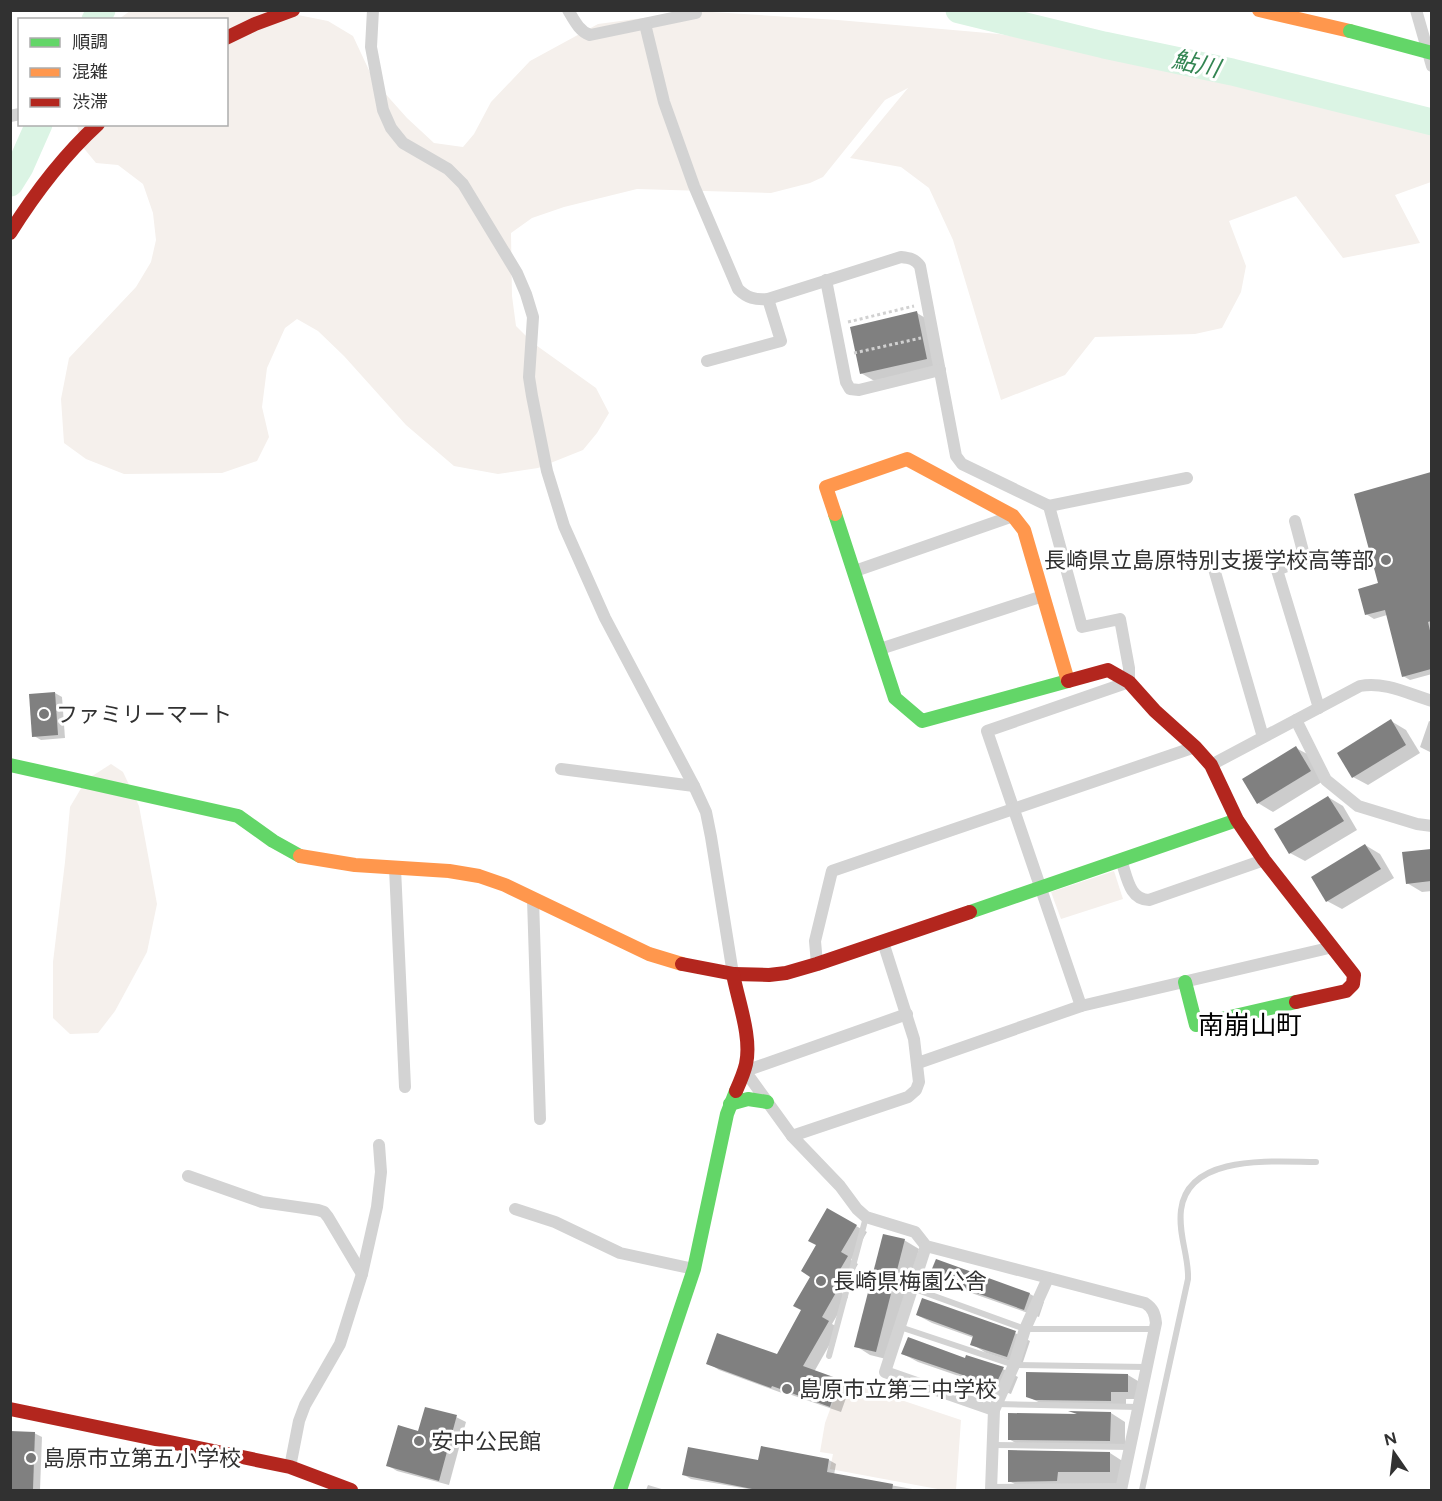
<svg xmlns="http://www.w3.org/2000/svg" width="1442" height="1501" font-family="Figtree,'Noto Sans JP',sans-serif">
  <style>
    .green { fill: #f5f0ec }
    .shadow { fill: #0003 }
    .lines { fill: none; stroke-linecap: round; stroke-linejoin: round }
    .river { stroke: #dbf4e4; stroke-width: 27 }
    .building { fill: #808080 }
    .path { stroke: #d1d1d1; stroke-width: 3; stroke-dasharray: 3 3; stroke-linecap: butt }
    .lane { stroke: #d3d3d3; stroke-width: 6 }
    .street { stroke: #d3d3d3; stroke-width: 12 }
    .fast { stroke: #63d668; stroke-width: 14 }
    .slow { stroke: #ff974d; stroke-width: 14 }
    .jam { stroke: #b3261e; stroke-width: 14 }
    .fast-bridge { stroke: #63d668; stroke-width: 14 }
    .poi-dot { fill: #797979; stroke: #fff; stroke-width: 2 }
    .labels { text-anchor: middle; stroke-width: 6; stroke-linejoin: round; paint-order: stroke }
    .poi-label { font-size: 22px; fill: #313131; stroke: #fff; text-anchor: start }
    .water-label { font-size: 24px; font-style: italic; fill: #338552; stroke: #fff }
    .quarter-label { font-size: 26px; fill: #000; stroke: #fff }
  </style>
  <rect width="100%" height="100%" fill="#fff"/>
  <g class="green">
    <polygon points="130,11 278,11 328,21 353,36 374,81 407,118 434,143 463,147 474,134 491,102 530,61 598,24 696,11 838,20 999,34 1063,45 1137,61 1240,78 1289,94 1431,131 1431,182 1395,195 1420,243 1343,258 1296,196 1229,221 1246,266 1241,292 1222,328 1195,334 1095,337 1065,375 1001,400 953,240 929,188 901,167 850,158 908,88 885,100 823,177 810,183 771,193 637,189 564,207 532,218 511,233 512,296 516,326 533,343 596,388 609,413 597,433 583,450 538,468 498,474 454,466 406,425 344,356 318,331 297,319 285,328 267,368 262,407 269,437 257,461 222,473 124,474 86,459 64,443 61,399 69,358 136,287 151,262 156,240 153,213 143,184 118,165 96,163 82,146 77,125 226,124 226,20 119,19"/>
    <polygon points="111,764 123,772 139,806 157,904 147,952 115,1011 98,1033 70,1034 53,1018 53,962 65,862 70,807 86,780"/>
    <polygon points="1114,871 1123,899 1061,919 1051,892"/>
    <polygon points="841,1380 961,1420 956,1490 943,1490 830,1469 833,1454 820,1452 825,1423"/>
  </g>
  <g class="shadow">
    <polygon points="917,313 932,322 941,367 876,382 861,373"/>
    <polygon points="1432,474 1432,591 1426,592 1432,614 1432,674 1410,680 1403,676 1387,615 1374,619 1366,614 1379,585 1403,481"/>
    <polygon points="55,693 62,697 65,738 41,740 34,736"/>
    <polygon points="1391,721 1406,730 1420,753 1368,785 1353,777"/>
    <polygon points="1429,721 1432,722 1432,753 1420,747"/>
    <polygon points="1296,748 1311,756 1325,780 1273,812 1258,803"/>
    <polygon points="1328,797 1343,806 1357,830 1305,861 1290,853"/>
    <polygon points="1365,845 1380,854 1394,878 1342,909 1327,901"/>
    <polygon points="1432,850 1432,891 1422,892 1407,883 1404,854"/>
    <polygon points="827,1210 867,1232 851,1260 858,1264 842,1293 848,1297 832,1324 839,1328 814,1372 839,1380 850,1387 841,1412 783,1392 782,1393 719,1370 708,1363 777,1356 803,1310 812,1276 818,1245"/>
    <polygon points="904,1240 919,1249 890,1360 870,1355 856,1346"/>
    <polygon points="937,1261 1030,1294 1044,1302 1039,1317 946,1284 931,1275"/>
    <polygon points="917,1315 1015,1333 1030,1341 1022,1365 986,1353 972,1344 974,1338 932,1323"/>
    <polygon points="903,1354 966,1360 967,1357 1003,1369 1018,1377 1011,1394 918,1362"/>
    <polygon points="1128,1375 1143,1384 1142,1399 1126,1399 1126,1409 1042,1404 1027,1396"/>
    <polygon points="1074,1412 1111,1413 1125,1422 1125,1449 1024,1448 1009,1439 1079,1415"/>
    <polygon points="456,1417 466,1422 449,1485 397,1471 387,1465 419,1433"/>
    <polygon points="10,1433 34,1433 42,1437 40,1490 10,1490"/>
    <polygon points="762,1448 829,1460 836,1464 834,1475 918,1490 754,1490 691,1479 684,1475 760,1462"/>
    <polygon points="1110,1453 1124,1462 1124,1489 1024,1489 1009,1481"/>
    <polygon points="648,1485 665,1490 646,1490"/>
  </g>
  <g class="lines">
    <g class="river">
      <polyline points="959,10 1104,45 1232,72 1432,122"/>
      <polyline points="95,20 102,10"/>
      <polyline points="10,183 20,167 39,124"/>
    </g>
  </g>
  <g class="building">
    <polygon points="917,311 927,359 860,374 850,327"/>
    <polygon points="1431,472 1431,621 1428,622 1431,635 1431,669 1402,677 1385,610 1365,615 1358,589 1378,583 1354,494"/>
    <polygon points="55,692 58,735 32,737 29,694"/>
    <polygon points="1391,719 1406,745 1352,778 1337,753"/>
    <polygon points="1296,746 1311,771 1257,804 1242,779"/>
    <polygon points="1328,796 1344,821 1289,854 1274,829"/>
    <polygon points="1365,844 1381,869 1326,902 1311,877"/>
    <polygon points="1431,849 1431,881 1406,884 1402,852"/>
    <polygon points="827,1208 857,1225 841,1252 848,1256 831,1285 838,1289 822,1317 829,1321 803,1366 839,1379 830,1407 772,1386 771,1388 706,1364 717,1333 777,1354 801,1310 793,1306 810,1277 801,1271 816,1245 808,1241"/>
    <polygon points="883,1234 905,1239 876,1352 854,1347"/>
    <polygon points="936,1259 1030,1293 1024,1310 929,1276"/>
    <polygon points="922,1298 1016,1331 1007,1357 970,1345 973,1336 916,1315"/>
    <polygon points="908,1337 965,1358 966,1355 1004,1367 995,1386 901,1354"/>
    <polygon points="1026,1372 1128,1374 1128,1392 1111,1392 1111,1401 1035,1400 1026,1397"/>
    <polygon points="425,1407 457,1415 439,1481 386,1466 398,1425 418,1431"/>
    <polygon points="1068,1411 1111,1412 1110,1441 1008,1440 1008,1413 1077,1414"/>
    <polygon points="10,1431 35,1432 33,1489 10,1489"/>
    <polygon points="761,1446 829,1459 827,1472 893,1484 892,1491 762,1491 682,1475 688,1447 758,1460"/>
    <polygon points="1008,1450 1110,1452 1110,1472 1058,1472 1057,1481 1008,1482"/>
  </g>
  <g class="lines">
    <g class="path">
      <polyline points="848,322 914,306"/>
      <polyline points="854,353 921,338"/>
    </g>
    <g class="lane">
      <polyline points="912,1288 1025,1329 1154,1329"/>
      <polyline points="900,1327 1014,1365 1146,1367"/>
      <polyline points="829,1356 866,1217"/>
      <polyline points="997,1404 1139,1407"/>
      <polyline points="993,1445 1130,1447"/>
      <polyline points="991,1487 1122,1486"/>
      <path d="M1142,1490L1188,1279C1189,1256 1178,1235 1181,1210C1188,1153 1275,1162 1316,1162"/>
    </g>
    <g class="street">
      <polyline points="373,10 371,47 383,110 391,128 403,143 448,169 463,184 517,273 526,294 533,317 529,377 532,396 547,471 564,526 605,618 694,786 706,812 711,837 733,974"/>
      <path d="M568,10C574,20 579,31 590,35L696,13"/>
      <polyline points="1416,10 1432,66"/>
      <path d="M645,24L664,102L694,186L738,289C747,298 755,300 768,299L901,257C910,258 915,259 920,266L956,456L962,464L1049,506L1082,627L1120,619L1129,668V682L987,731L1081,1006"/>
      <polyline points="10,116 20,114"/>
      <polyline points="826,280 846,382 850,389 859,390 940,370"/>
      <polyline points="707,361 781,341 768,299"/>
      <polyline points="1049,506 1187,478"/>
      <polyline points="1295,521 1305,559 1277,570 1319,708"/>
      <polyline points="1212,562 1263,737"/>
      <polyline points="855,571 1013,516"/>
      <polyline points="880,649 1043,596"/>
      <polyline points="1296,720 1326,780 1358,806 1417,824 1432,826"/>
      <path d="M1211,765L1360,686C1384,681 1409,694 1432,701"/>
      <polyline points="561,769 694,786"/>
      <path d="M1121,860C1127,876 1129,900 1149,900L1264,860"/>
      <polyline points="395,868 405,1087"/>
      <polyline points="533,899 540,1119"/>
      <polyline points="817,964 815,941 832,871 1195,747"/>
      <path d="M907,1014L745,1071L792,1136L840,1186L857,1209L866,1217L915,1232L926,1246L1145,1303C1153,1308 1155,1314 1156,1323L1121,1490"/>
      <polyline points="918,1063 1081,1006 1333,947"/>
      <polyline points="792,1136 908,1097 916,1090 919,1082 914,1039 883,942"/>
      <polyline points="188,1176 262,1202 318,1210 324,1212 328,1217 362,1274"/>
      <polyline points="515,1209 555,1222 620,1253 694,1269"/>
      <polyline points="926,1246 885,1372 994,1410"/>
      <polyline points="290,1467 299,1421 305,1405 340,1344 362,1274 377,1207 381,1172 379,1145"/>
      <polyline points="991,1490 994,1410 1014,1365 1025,1329 1048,1278"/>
    </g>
    <g class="fast">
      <polyline points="835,514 895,698 922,721 1068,681"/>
      <polyline points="10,765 238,816 273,841 300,856"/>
      <polyline points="970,912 1237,820"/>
      <polyline points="1185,982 1196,1025 1296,1002"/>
      <polyline points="730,1104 748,1099 767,1102"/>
      <polyline points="620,1490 694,1269 727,1114 736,1091"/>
    </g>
    <g class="slow">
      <polyline points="1259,10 1350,31"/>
      <polyline points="835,514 826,487 907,459 1013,516 1024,530 1068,681"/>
      <polyline points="300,856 355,865 449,871 479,876 505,885 649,954 682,964"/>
    </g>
    <g class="jam">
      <polyline points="226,38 255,24 293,10"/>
      <path d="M10,233C35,193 63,156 98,124"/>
      <polyline points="1068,681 1108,670 1129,682 1155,711 1195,747 1211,765 1237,820 1264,860 1354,975 1353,984 1346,991 1296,1002"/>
      <polyline points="682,964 734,974 769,975 786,973 817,964 970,912"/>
      <path d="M733,974C738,1001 752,1037 746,1064C744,1073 740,1082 736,1091"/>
      <polyline points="10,1409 290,1467 351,1490"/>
    </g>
    <polyline class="fast-bridge" points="1350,31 1432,53"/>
  </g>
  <g class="poi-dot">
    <circle cx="1386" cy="560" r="6"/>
    <circle cx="44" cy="714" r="6"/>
    <circle cx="821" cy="1281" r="6"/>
    <circle cx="787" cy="1389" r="6"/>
    <circle cx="419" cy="1441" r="6"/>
    <circle cx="31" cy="1458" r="6"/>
  </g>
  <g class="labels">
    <g class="poi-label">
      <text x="1374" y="568" text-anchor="end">長崎県立島原特別支援学校高等部</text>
      <text x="56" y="722">ファミリーマート</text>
      <text x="833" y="1289">長崎県梅園公舎</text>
      <text x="799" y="1397">島原市立第三中学校</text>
      <text x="431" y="1449">安中公民館</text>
      <text x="43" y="1466">島原市立第五小学校</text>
    </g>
    <g class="water-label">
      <text transform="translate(1196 64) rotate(13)" y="8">鮎川</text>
    </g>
    <g class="quarter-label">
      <text x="1250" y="1034">南崩山町</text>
    </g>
  </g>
  <rect width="1442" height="1501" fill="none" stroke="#313131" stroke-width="24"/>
  <rect x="18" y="18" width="210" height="108" fill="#ffffff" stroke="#adadad" stroke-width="1.5"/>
  <rect x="30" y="38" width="30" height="9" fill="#63d668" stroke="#adadad" stroke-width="1.5"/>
  <text x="72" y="48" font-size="18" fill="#313131">順調</text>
  <rect x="30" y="68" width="30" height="9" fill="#ff974d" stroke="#adadad" stroke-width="1.5"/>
  <text x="72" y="78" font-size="18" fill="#313131">混雑</text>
  <rect x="30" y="98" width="30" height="9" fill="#b3261e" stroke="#adadad" stroke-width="1.5"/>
  <text x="72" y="108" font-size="18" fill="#313131">渋滞</text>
  <g transform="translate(1394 1453) rotate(346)" stroke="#ffffff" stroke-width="4.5" paint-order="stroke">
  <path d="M0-4.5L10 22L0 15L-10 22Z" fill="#313131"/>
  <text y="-9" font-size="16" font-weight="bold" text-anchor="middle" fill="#313131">N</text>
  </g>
</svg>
